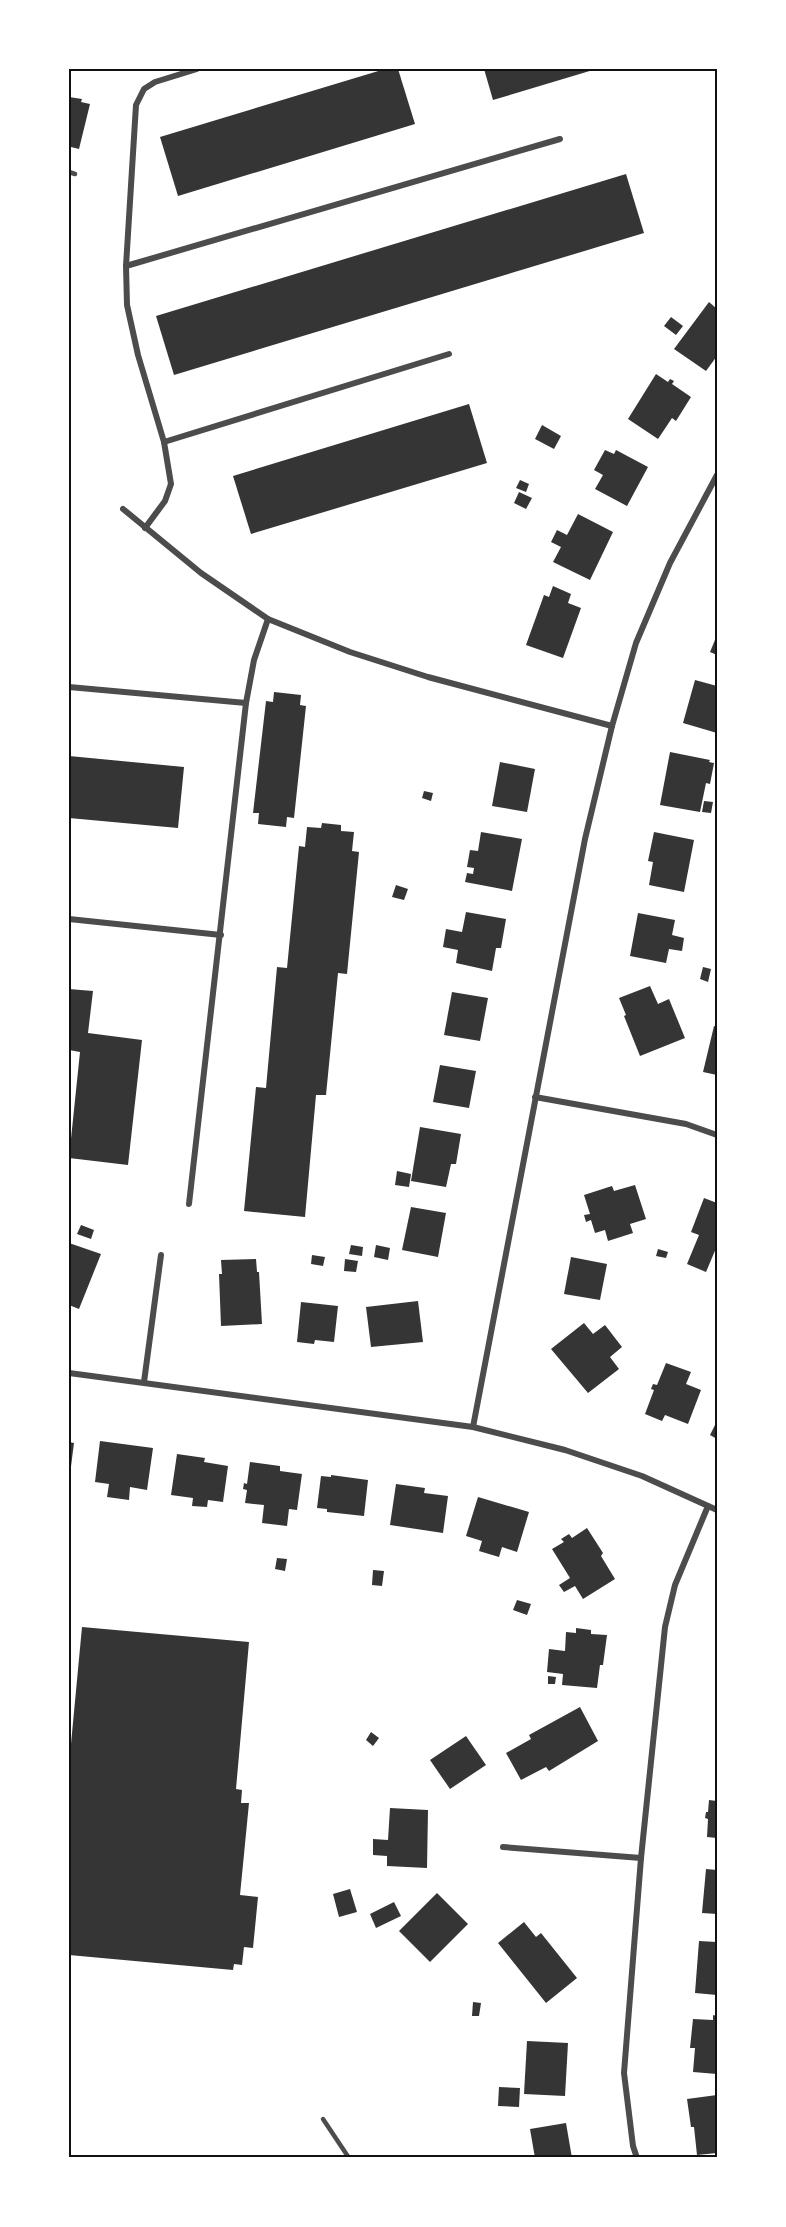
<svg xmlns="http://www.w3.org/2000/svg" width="786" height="2227" font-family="Roboto,sans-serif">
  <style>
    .building { fill: #353535 }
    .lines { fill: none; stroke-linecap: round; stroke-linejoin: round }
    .service { stroke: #4c4c4c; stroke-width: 4.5 }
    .minor { stroke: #4c4c4c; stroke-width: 6 }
    .neatline { fill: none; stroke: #111; stroke-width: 2 }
  </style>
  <rect width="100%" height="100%" fill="#fff"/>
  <g class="building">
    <polygon points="385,69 398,69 415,124 178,196 160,137"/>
    <polygon points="484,69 593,69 593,70 493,100"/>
    <polygon points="69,97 82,99 81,102 90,104 79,149 71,147 69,152"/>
    <polygon points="626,174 644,233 174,375 156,316"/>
    <polygon points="709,302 717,309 717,356 706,371 674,349"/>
    <polygon points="671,317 683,326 676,335 664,326"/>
    <polygon points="656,374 668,382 670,379 674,381 672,384 691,397 676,421 672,418 658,439 628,419"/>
    <polygon points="469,404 487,463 251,534 233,476"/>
    <polygon points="542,425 561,436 554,449 535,439"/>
    <polygon points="605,450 614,454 616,450 648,467 627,506 595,489 603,475 594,470"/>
    <polygon points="520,480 529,484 526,492 516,488"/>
    <polygon points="519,492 532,498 526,509 514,503"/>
    <polygon points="578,514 613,532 590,580 553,562 561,547 551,542 557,530 567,535"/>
    <polygon points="553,586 571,594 568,603 581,608 563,658 526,645 544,595 549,597"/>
    <polygon points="717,635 717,655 710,652"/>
    <polygon points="695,680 717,686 717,733 683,723"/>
    <polygon points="274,692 301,695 300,705 306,706 294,818 287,817 286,827 258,824 259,813 253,813 266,701 273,702"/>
    <polygon points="670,752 710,760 709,762 714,763 710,784 706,783 700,812 660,805"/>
    <polygon points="69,756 184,767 178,828 69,818"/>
    <polygon points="500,762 535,769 527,812 492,806"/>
    <polygon points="424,791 433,793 431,801 422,798"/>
    <polygon points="704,801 713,802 711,813 702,812"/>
    <polygon points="322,823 341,825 341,831 354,832 352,851 359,852 347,974 338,973 326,1095 316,1095 305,1217 244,1211 256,1087 266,1088 277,967 287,968 299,846 305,847 307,827 321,828"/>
    <polygon points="481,832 522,839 512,891 465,882 467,873 473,874 474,868 467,867 470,850 478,851"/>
    <polygon points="654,832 694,840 684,892 649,885 653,862 648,861"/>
    <polygon points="396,885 408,889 404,900 392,897"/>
    <polygon points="466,912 506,919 501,948 496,948 492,971 456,963 458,950 443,947 446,929 462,932"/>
    <polygon points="638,913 675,920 672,935 684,938 682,951 669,949 666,963 630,956"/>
    <polygon points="703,967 711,969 708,982 700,979"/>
    <polygon points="650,986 658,1004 669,999 685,1038 640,1056 624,1016 626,1015 619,998"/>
    <polygon points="69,989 93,991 88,1033 142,1040 128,1165 69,1158 80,1052 69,1050"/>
    <polygon points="452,992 488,998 480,1041 444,1035"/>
    <polygon points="714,1026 717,1027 717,1075 703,1072"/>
    <polygon points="440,1065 476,1071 469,1108 433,1102"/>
    <polygon points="420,1127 461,1134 456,1164 451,1164 446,1187 411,1181"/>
    <polygon points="397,1171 411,1174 409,1187 395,1185"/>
    <polygon points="635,1185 646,1219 630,1224 633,1233 608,1241 605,1230 595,1233 591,1220 586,1222 584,1215 590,1214 584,1195 612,1186 614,1191"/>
    <polygon points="704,1198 717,1203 717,1246 706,1272 687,1264 699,1235 691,1232"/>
    <polygon points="411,1207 446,1213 438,1257 402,1250"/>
    <polygon points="81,1225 94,1230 91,1239 77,1234"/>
    <polygon points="69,1243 101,1254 79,1309 69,1305"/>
    <polygon points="351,1245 363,1247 362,1256 349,1254"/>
    <polygon points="376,1245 390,1248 388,1260 374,1257"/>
    <polygon points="658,1249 668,1252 666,1258 656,1256"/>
    <polygon points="312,1255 325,1257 323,1266 311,1264"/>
    <polygon points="571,1257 607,1264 600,1300 564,1294"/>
    <polygon points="256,1259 257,1272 259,1272 262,1324 221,1326 219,1274 222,1274 221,1260"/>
    <polygon points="345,1259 358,1261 356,1272 344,1271"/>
    <polygon points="418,1301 423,1342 371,1347 366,1307"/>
    <polygon points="301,1302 338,1306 334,1342 315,1340 314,1344 297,1342"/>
    <polygon points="584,1323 593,1334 605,1325 622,1347 610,1357 619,1369 588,1393 551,1349"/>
    <polygon points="666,1363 691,1372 686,1384 701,1390 688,1424 665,1415 662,1421 645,1414 654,1390 651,1389 653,1384 657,1385"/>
    <polygon points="717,1421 717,1439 710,1435"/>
    <polygon points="100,1441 153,1448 147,1490 130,1487 129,1500 107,1497 109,1484 95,1482"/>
    <polygon points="69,1442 74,1443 70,1474 69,1474"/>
    <polygon points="177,1454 205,1458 204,1462 228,1466 223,1502 208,1500 207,1507 192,1506 193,1498 171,1495"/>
    <polygon points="250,1462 280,1466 280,1471 302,1474 297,1510 289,1509 287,1526 262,1523 264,1505 245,1503 247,1490 243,1489 244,1483 247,1484"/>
    <polygon points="331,1475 368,1480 364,1516 327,1512 327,1509 317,1508 321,1476 331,1477"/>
    <polygon points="396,1484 425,1488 424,1493 448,1496 443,1533 390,1525"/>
    <polygon points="478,1497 529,1512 517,1552 502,1547 499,1557 479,1551 482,1541 466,1536"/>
    <polygon points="587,1528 603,1553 601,1556 615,1579 583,1599 575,1586 564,1592 559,1585 570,1578 552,1549 564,1542 561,1539 569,1534 572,1538"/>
    <polygon points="277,1558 287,1559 285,1571 275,1569"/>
    <polygon points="373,1570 384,1571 382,1586 372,1585"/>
    <polygon points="517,1600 531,1604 527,1615 513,1610"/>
    <polygon points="82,1627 249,1642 236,1789 242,1790 241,1803 249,1803 240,1895 258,1897 253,1948 244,1947 242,1965 234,1964 233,1970 69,1955 69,1765"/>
    <polygon points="576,1628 591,1630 591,1634 607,1635 603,1665 600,1665 597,1688 562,1685 563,1674 547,1672 549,1649 565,1651 566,1632 576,1633"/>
    <polygon points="548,1676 556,1677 555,1684 548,1684"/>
    <polygon points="580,1707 598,1741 549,1771 546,1767 521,1780 506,1753 531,1739 529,1735"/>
    <polygon points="371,1732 379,1738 373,1746 366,1740"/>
    <polygon points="466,1736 486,1765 450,1789 430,1760"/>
    <polygon points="709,1800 717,1801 717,1838 707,1837 708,1819 705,1818 706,1812 708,1812"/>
    <polygon points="390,1808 428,1810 427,1868 387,1866 387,1856 373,1855 373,1839 388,1840"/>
    <polygon points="706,1869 717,1870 717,1914 702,1913"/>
    <polygon points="350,1889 357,1912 339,1917 333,1894"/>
    <polygon points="437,1893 468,1924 430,1962 399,1931"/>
    <polygon points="394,1902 401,1916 376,1928 370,1914"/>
    <polygon points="524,1922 536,1937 541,1933 577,1978 546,2003 498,1943"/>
    <polygon points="699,1941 717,1942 717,1995 695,1993"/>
    <polygon points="473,2002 481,2003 479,2016 472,2016"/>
    <polygon points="713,2015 717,2016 717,2074 693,2072 695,2048 690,2048 693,2019 713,2020"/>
    <polygon points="527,2041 568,2043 565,2096 524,2094"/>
    <polygon points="499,2087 520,2088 519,2107 498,2106"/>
    <polygon points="717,2095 717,2153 697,2155 694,2127 691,2127 687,2099"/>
    <polygon points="566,2123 572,2158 535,2158 530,2129"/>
  </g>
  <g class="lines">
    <g class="service">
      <polyline points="69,172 75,174"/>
      <polyline points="323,2119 349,2158"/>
    </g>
    <g class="minor">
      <polyline points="126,266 560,139"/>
      <polyline points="164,442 449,354"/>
      <polyline points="123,509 201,573 268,619 350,652 428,677 612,726"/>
      <polyline points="145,528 165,501 171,484 164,442 138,355 127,305 126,266 136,105 144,89 155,82 197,69"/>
      <polyline points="69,687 246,703"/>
      <polyline points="69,919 221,935"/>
      <polyline points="535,1097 686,1124 717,1135"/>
      <polyline points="189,1204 246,703 254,660 268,619"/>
      <polyline points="69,1373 473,1427 565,1450 642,1476 717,1510"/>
      <polyline points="144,1382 161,1255"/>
      <polyline points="473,1427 585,839 612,726 636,643 670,563 717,475"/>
      <polyline points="503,1847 641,1858"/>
      <polyline points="637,2158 633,2146 624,2073 641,1858 665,1627 675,1585 708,1506"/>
    </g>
  </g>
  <rect width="786" height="2227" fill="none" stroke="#ffffff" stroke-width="141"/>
  <rect x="70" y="70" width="646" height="2086" class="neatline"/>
</svg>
